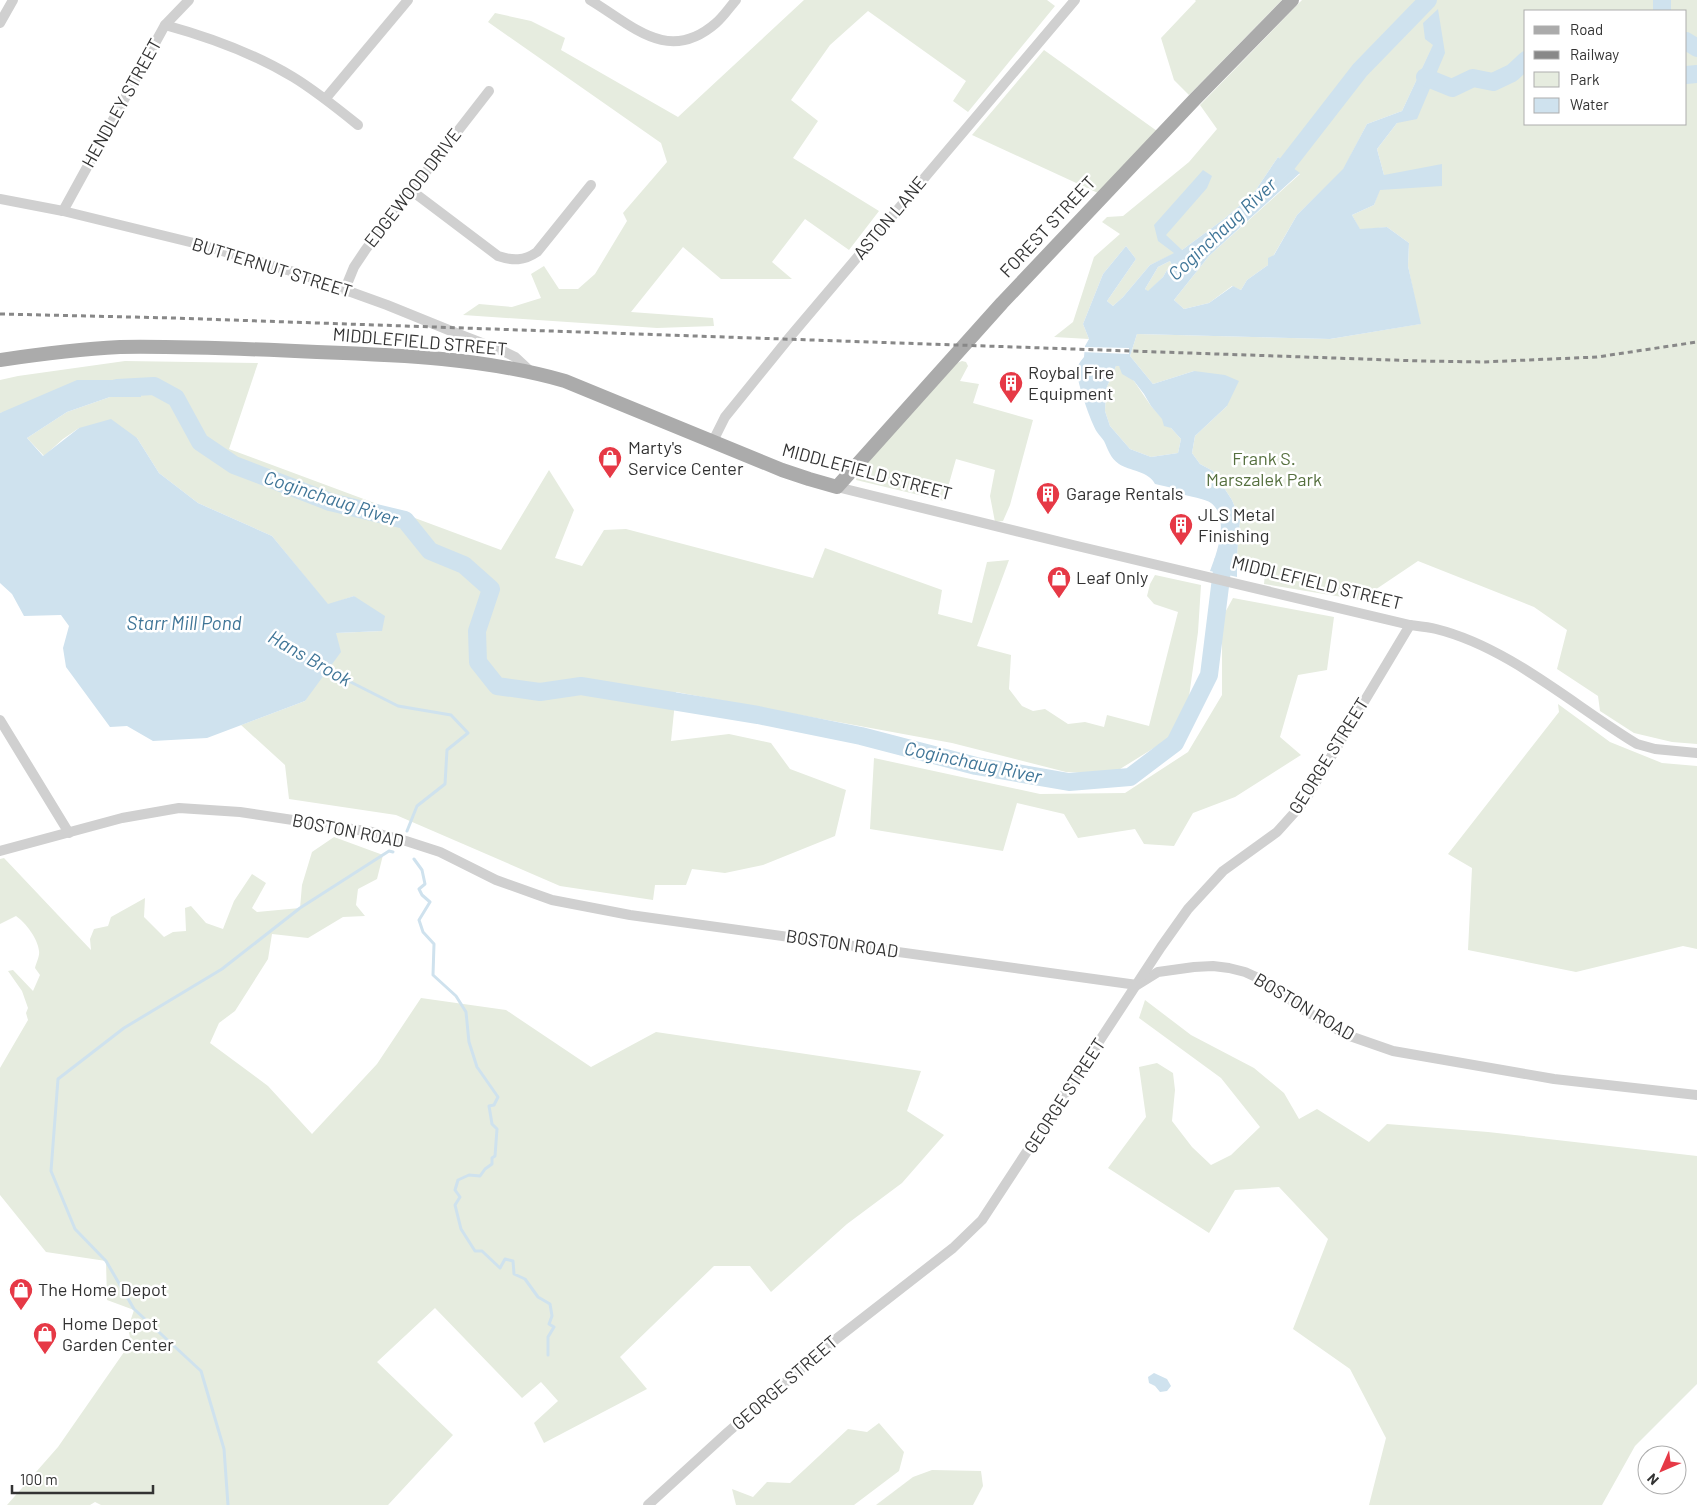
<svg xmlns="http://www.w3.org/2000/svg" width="1697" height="1505" font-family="Barlow,sans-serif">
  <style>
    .green { fill: #e6ecdf; fill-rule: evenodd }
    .water { fill: #cfe2ee; fill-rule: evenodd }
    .pier { fill: #fff }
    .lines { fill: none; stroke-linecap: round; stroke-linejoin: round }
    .stream { stroke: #cfe2ee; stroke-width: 3 }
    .river { stroke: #cfe2ee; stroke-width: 18 }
    .minor { stroke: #d0d0d0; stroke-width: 10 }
    .major { stroke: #ababab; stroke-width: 14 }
    .rail { stroke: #888; stroke-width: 3; stroke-dasharray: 5 4; stroke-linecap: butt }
    .labels { text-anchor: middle; stroke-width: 5; stroke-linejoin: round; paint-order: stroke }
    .street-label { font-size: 18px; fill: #333; stroke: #fff }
    .poi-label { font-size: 18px; fill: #333; stroke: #fff; text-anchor: start }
    .park-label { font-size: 18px; fill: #56703f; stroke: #fff }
    .water-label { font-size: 19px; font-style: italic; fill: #3f7597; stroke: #fff }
  </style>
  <rect width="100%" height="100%" fill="#fff"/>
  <g class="green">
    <polygon points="804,0 1047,0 1055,6 968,112 953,101 966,81 868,11 830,45 791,100 818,121 793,158 879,211 849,250 805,219 772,262 792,279 721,279 683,247 631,312 713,318 714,326 657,328 463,315 479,304 512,307 541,298 531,274 544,266 559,289 578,289 595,274 627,221 623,213 667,162 661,143 488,22 495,13 531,21 565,38 561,50 678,117"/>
    <polygon points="1195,0 1282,0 1189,95 1174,80 1161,38 1196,1"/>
    <path d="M1302,0H1697V744L1672,742L1634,733L1600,711L1598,696L1557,669L1567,630L1534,607L1418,561L1360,600L1264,584L1265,574L1238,569L1237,555L1240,520L1232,500L1213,471L1200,464L1192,453L1195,436L1227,406L1194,371L1153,384L1130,356L1137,334L1330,339L1420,324L1408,266L1409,243L1387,227L1360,230L1352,215L1374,205L1384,175L1377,149L1397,123L1433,45L1402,111L1367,124L1343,170L1297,215L1268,265L1247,280L1241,290L1232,286L1209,303L1184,309L1174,300L1209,256L1300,174L1278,157L1253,194L1224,219L1182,250L1150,265L1123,297L1113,306L1107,301L1136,259L1126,246L1103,274L1083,324L1089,339L1054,337L1073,322L1094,257L1120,234L1102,222L1107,217L1123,216L1189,162L1217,129L1200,105ZM1526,11H1686V124H1526Z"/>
    <polygon points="1044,50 1157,131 1098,193 972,135"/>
    <polygon points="1170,261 1172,265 1170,270 1167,270 1163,277 1148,292 1145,289 1158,267"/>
    <polygon points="125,361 258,363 229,449 501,550 549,470 574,510 555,558 582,566 604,530 626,529 813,578 825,548 942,590 938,614 972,623 987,562 1009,560 977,646 1011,655 1009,689 1022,706 1033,711 1045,709 1068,724 1085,722 1104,727 1107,715 1149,726 1178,612 1154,604 1147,596 1150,584 1155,575 1201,585 1198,632 1188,704 1170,738 1112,774 1066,772 952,743 676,692 671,741 729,734 771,743 790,769 846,790 835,836 763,865 725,873 692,869 686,885 655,885 653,900 560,886 396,815 289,799 285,765 241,725 305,701 336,633 382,631 354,596 328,605 272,536 198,503 159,473 137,438 79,428 63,439 44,456 27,438 67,412 110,397 141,397 141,380 0,413 0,380 18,376"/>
    <polygon points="962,361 966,362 968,366 960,381 979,384 973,403 1033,420 1010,505 1003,521 995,522 990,496 995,470 956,459 944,501 856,480 858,473 957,363"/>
    <polygon points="1116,366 1119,366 1134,381 1151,406 1181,439 1178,453 1151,457 1130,449 1110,426 1105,411 1106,389"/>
    <polygon points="1233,598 1334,617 1327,670 1298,675 1280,737 1301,755 1235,797 1193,813 1174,846 1144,844 1135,829 1078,838 1064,814 1017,803 1003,851 870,829 874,758 1040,794 1125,793 1188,752 1222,695 1222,618"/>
    <polygon points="1558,704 1610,742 1662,763 1697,766 1697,949 1683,946 1576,972 1468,950 1472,868 1448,854 1559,712"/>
    <path d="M334,837L383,855L377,879L358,889L356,905L365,916L343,917L308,938L272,934L268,959L235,1011L219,1023L210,1043L268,1086L312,1134L377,1064L421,998L506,1010L591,1067L656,1032L921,1071L907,1111L944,1135L902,1183L847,1224L771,1292L750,1266H714L620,1357L647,1389L544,1443L534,1423L558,1401L541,1382L522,1398L435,1308L377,1362L453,1435L388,1505H101L95,1502L90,1505H7L58,1447L131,1342L128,1328L134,1310L107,1300L106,1261L46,1252L0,1195V1068L28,1020L26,1013L28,1008L22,991L8,971L13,970L33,991L40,975L35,968C36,963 40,956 39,951C38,939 26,923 16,916L0,924V859L4,858L91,950L90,939L94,929L108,926L111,917L145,898L144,917L164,937L173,932L186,931L185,908L191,906L206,923L223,929L234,901L252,874L266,883L252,908L257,912L300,908L302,885L312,852Z"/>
    <polygon points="1145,1000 1191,1035 1254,1068 1284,1093 1299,1119 1317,1109 1369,1142 1387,1124 1488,1132 1697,1156 1697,1384 1635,1446 1602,1505 1369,1505 1386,1438 1350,1369 1293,1329 1328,1239 1279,1187 1235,1190 1209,1233 1108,1168 1146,1117 1139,1067 1157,1063 1173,1073 1175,1090 1172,1121 1192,1147 1211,1165 1231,1155 1260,1127 1221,1078 1139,1018"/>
    <polygon points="879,1423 904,1452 899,1471 854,1505 736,1505 732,1489 753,1497 767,1482 790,1483 848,1429 867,1432"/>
    <polygon points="932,1470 981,1471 983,1486 973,1505 876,1505 913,1477"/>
  </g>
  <g class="water">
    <path d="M1438,9L1445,53L1417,119L1397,123L1377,149L1384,175L1442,164V186L1380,190L1374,205L1352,215L1360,229L1387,227L1409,243L1408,266L1421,324L1330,339L1137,334L1130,356L1153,384L1194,371L1225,375L1239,381L1227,406L1195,436L1192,453L1200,464L1213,471L1232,500L1240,520L1237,555V577L1210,571C1217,553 1230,518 1211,503C1206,499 1188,496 1181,494L1177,489L1155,484C1149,471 1129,471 1119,464C1110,458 1108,449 1104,441C1102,438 1099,435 1097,432C1091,423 1076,380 1077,370C1077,365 1081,361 1084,357L1085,346L1089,339L1083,324L1103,274L1126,246L1136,259L1107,301L1113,306L1123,297L1150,265L1174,253L1158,241L1154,225L1203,170L1212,176L1207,188L1166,235L1182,250L1224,219L1253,194L1278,157L1300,173L1209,256L1174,300L1184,309L1209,303L1233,286L1241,290L1247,280L1268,265V258L1274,255L1297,215L1343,169L1367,124L1402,111L1433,45L1425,39L1423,23ZM1170,261L1172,265L1170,270H1167L1163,277L1148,291L1145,289L1158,267ZM1116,366H1119L1122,374L1134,381L1144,394L1151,406L1162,419L1164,426L1171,428L1181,439L1178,453L1151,457L1130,449L1110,426L1105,411L1106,389Z"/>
    <polygon points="77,380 141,380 141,397 110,397 67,412 27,438 43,456 79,428 111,419 137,438 159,473 198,503 272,536 328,604 354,596 385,616 382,631 336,633 341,652 305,701 207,738 153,741 127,726 110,727 66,667 63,648 69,626 61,615 24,616 12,594 0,583 0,413"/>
    <polygon points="1154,1373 1167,1379 1171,1386 1167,1391 1160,1392 1155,1386 1149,1383 1148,1377"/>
  </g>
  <polygon class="pier" points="1083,347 1129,348 1129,354 1082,352"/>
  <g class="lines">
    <g class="stream">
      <polyline points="325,669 398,706 451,715 468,733 447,750 445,784 417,806 407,831"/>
      <polyline points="414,859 422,870 425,884 419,889 422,895 430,902 419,920 423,932 434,944 433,975 456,996 466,1012 469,1042 477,1067 498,1097 494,1105 489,1106 492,1124 497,1129 495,1156 492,1158 492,1164 485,1169 480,1176 469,1175 458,1180 455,1190 460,1197 455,1205 461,1229 475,1251 482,1251 500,1268 505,1259 513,1261 514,1274 525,1279 538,1297 550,1304 552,1316 549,1324 554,1327 548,1337 548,1355"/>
      <polyline points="228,1505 224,1449 201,1371 134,1309 106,1261 75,1229 51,1171 58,1079 124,1028 222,969 300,908 389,851 393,852"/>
    </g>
    <g class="river">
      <polyline points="1662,0 1662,11"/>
      <polyline points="1686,41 1697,48"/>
      <polyline points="1686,75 1697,74"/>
      <polyline points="1425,77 1452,88 1473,78 1493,82 1512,73 1526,60"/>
      <polyline points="1273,182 1360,70 1428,0"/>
      <polyline points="117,388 154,386 176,398 200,442 234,465 330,502 405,520 430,551 464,565 491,589 477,631 478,662 497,686 540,692 581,686 758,715 861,736 976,766 1069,782 1130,777 1175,743 1209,675 1223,562"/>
    </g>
    <g class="minor">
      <path d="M590,0C632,25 668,65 716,23C723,17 729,8 736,0"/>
      <polyline points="0,23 13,0"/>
      <path d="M165,25C209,37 253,53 293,77C316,91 337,108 358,125"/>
      <polyline points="326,98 408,0"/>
      <path d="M412,191L498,256C513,261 524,261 537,252L591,185"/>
      <polyline points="0,199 63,211 198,244 301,274 387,305 461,335 505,352 515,357 530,371"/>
      <polyline points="63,211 165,25 189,0"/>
      <polyline points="345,289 354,267 366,249 489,91"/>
      <polyline points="713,441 725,417 789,338 1075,0"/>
      <path d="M837,487L1073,545L1410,625C1418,626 1428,627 1436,629C1509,647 1574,706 1637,744L1655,749L1697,753"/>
      <polyline points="0,720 69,833"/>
      <polyline points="0,851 122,818 179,808 240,812 372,832 406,841 440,852 496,880 552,900 630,915 1137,985 1158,972 1194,967 1213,966 1229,968 1245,972 1267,982 1304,1010 1347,1035 1393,1051 1554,1079 1697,1095"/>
      <polyline points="648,1505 728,1432 831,1343 953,1248 982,1220 1161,947 1188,909 1223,871 1277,832 1304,802 1410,625"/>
    </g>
    <path class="major" d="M0,360C40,354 80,349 120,347C186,346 252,349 317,352C401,355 484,358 565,381L782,470L809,479L837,487L1002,303L1196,98L1292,0"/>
    <polyline class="rail" points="0,314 173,318 1421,361 1483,362 1597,357 1697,342"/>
  </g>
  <defs>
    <g id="building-pin" transform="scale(1.25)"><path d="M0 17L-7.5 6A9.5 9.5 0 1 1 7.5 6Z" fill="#e63946" stroke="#fff"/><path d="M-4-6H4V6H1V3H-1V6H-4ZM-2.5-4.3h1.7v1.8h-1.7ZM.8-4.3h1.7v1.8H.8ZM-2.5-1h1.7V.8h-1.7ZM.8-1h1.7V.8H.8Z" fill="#fff"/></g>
    <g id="shop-pin" transform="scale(1.25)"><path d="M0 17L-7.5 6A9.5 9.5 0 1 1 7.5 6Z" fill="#e63946" stroke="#fff"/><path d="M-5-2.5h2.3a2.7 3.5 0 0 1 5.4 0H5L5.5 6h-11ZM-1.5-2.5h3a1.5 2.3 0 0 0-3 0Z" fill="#fff"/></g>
  </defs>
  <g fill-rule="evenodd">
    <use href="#building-pin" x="1011" y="383"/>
    <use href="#shop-pin" x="610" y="458"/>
    <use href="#building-pin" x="1048" y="494"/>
    <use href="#building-pin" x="1181" y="525"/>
    <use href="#shop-pin" x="1059" y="578"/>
    <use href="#shop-pin" x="21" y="1290"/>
    <use href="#shop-pin" x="45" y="1334"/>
  </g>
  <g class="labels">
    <g class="street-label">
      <text transform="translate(122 103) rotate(-61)" y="6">HENDLEY STREET</text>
      <text transform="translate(413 188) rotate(-52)" y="6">EDGEWOOD DRIVE</text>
      <text transform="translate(890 218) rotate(-50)" y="6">ASTON LANE</text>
      <text transform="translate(1048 227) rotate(-47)" y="6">FOREST STREET</text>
      <text transform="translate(272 268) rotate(17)" y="6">BUTTERNUT STREET</text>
      <text transform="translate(420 342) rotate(5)" y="6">MIDDLEFIELD STREET</text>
      <text transform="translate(867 472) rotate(15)" y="6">MIDDLEFIELD STREET</text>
      <text transform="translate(1317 583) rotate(14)" y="6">MIDDLEFIELD STREET</text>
      <text transform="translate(1329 756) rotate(-58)" y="6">GEORGE STREET</text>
      <text transform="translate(348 831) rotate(11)" y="6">BOSTON ROAD</text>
      <text transform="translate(842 944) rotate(8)" y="6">BOSTON ROAD</text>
      <text transform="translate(1304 1007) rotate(31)" y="6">BOSTON ROAD</text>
      <text transform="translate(1065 1096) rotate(-57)" y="6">GEORGE STREET</text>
      <text transform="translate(785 1383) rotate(-41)" y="6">GEORGE STREET</text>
    </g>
    <g class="poi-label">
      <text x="1028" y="379">Roybal Fire<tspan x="1028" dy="21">Equipment</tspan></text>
      <text x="628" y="454">Marty's<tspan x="628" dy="21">Service Center</tspan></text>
      <text x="1066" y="500">Garage Rentals</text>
      <text x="1198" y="521">JLS Metal<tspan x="1198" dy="21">Finishing</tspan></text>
      <text x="1076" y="584">Leaf Only</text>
      <text x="38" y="1296">The Home Depot</text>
      <text x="62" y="1330">Home Depot<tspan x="62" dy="21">Garden Center</tspan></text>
    </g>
    <g class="park-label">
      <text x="1264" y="465">Frank S.<tspan x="1264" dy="21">Marszalek Park</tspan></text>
    </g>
    <g class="water-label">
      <text transform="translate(1222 229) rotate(-43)" y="7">Coginchaug River</text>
      <text transform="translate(331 498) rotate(18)" y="7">Coginchaug River</text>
      <text x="184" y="630">Starr Mill Pond</text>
      <text transform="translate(310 658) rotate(30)" y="7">Hans Brook</text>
      <text transform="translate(973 762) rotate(12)" y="7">Coginchaug River</text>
    </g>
  </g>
  <rect x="1524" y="10" width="162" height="115" fill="#ffffff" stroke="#adadad"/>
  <rect x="1534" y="26" width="25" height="8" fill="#ababab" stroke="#adadad"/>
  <text x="1570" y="35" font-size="15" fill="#333333">Road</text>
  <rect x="1534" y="51" width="25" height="8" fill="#888888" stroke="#adadad"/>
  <text x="1570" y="60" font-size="15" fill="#333333">Railway</text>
  <rect x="1534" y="72" width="25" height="15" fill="#e6ecdf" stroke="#adadad"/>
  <text x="1570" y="85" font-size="15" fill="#333333">Park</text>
  <rect x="1534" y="98" width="25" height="15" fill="#cfe2ee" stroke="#adadad"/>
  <text x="1570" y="110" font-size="15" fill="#333333">Water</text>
  <g transform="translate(1662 1470) rotate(225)"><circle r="24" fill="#ffffff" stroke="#adadad"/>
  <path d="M0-4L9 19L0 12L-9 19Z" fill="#e63946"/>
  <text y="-8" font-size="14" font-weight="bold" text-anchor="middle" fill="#333333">N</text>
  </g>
  <path d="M12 1485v8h141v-8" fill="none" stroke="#333333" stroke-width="2.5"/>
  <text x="20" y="1485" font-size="15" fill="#333333" stroke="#ffffff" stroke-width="4" paint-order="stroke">100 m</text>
</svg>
